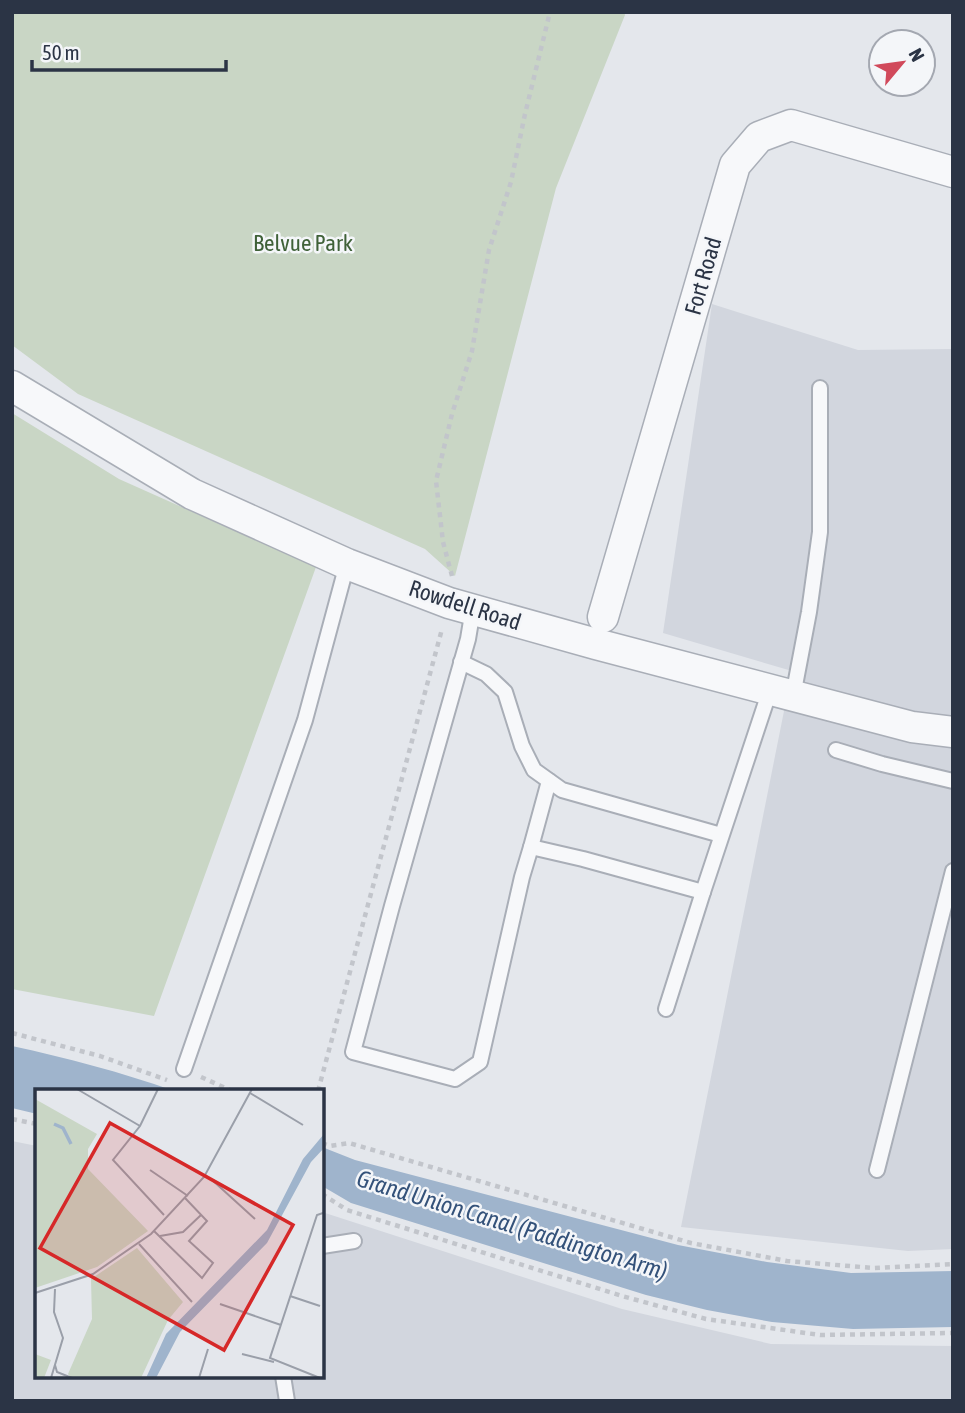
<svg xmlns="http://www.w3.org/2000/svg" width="965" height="1413" font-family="'Asap Condensed',sans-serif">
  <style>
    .built { fill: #d2d6de }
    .green { fill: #c9d6c5 }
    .water { fill: #9fb4cc }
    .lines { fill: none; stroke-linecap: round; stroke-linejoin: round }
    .service-casing { stroke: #a9aeb7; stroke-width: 18 }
    .minor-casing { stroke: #a9aeb7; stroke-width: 33 }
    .path { stroke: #c2c5cb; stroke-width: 4.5; stroke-dasharray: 5 5; stroke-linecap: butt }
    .service { stroke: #f7f8fa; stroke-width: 14 }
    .minor { stroke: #f7f8fa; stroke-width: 30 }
    .labels { text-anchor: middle; stroke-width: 5; stroke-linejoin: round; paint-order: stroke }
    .park-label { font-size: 23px; fill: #3f6138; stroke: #f4f6f9 }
    .street-label { font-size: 23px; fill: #2b3445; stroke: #f4f6f9 }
    .water-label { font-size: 24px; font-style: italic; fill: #34527a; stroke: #f4f6f9 }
    .inset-river { fill: none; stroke: #9fb4cc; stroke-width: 3.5 }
    .inset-road { fill: none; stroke: #9a9fa9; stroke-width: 2 }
    .view { fill: #d62828; fill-opacity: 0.15; stroke: #d62828; stroke-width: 3.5 }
    .inset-edge { fill: none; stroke: #2b3445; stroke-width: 3.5 }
  </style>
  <rect width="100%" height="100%" fill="#e4e7ec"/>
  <g class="built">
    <polygon points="712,304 858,350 953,349 953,1249 908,1251 681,1227 792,671 663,633"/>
    <polygon points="12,1141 37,1146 37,1376 322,1376 322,1212 622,1309 771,1344 953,1346 953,1401 12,1401"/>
  </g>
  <g class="green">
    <polygon points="12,12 624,12 625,15 556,188 455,576 425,549 78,394 12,345"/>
    <polygon points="12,413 119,479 316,567 154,1016 12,989"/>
  </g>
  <g class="water">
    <path d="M12,1046C67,1058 121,1072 174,1091H37V1114L12,1108Z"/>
    <polygon points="322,1147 355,1160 678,1245 767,1262 851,1273 953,1271 953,1327 853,1329 772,1322 707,1310 646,1295 351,1203 322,1186"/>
  </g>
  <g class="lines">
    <g class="service-casing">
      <g id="service">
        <polyline points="473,609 468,639 392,906 353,1052 455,1079 480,1062 522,877 531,847 583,859 703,892 770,690"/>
        <polyline points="461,662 486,674 505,692 522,746 534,770 562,790 721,835"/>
        <polyline points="793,696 809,612 820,532 820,388"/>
        <polyline points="836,750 882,764 953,781"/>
        <polyline points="531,847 549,781"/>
        <polyline points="666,1009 703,892"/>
        <polyline points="184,1069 305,720 347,564"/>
        <polyline points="877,1170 953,871"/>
        <polyline points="322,1246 354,1241"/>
        <polyline points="283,1376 287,1401"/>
      </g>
    </g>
    <g class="minor-casing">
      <g id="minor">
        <polyline points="12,386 192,494 347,564 449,603 596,644 912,727 953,732"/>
        <polyline points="603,617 735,165 759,137 791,125 953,172"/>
      </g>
    </g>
    <g class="path">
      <polyline points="452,576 443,542 436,481 452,414 472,351 489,250 511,182 525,114 550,12"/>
      <polyline points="12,1033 100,1056 167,1080"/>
      <polyline points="201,1077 232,1091"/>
      <polyline points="318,1091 442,629"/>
      <polyline points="12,1119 37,1124"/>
      <polyline points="322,1143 330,1146 349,1143 691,1243 787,1261 874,1268 953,1264"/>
      <polyline points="322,1194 347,1210 622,1296 706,1319 820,1335 953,1333"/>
    </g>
    <use href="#service" class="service"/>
    <use href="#minor" class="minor"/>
  </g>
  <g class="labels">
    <g class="park-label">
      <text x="303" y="251">Belvue Park</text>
    </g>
    <g class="street-label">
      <text transform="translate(703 276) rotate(-74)" y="8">Fort Road</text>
      <text transform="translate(465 605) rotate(18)" y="8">Rowdell Road</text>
    </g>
    <g class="water-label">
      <text transform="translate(512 1225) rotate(17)" y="8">Grand Union Canal (Paddington Arm)</text>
    </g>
  </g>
  <g transform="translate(35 1089)">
    <rect width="289" height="289" fill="#e4e7ec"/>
    <path d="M0,10L62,45L53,60V80L113,142L62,178L0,199ZM102,159L148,213L133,231L106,289H36L33,285L57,230L56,190ZM0,265L16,271L9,289H0Z" fill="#c9d6c5"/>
    <path d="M289,45V59L276,73L232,154L145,243L121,289H111L131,245L232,141L268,70Z" fill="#9fb4cc"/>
    <path class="inset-river" d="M19,35L28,39L36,55"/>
    <path class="inset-road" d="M42,0L105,37M123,0L105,37L78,71L129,126M215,4L268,36M115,81L153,107M176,90L220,130M119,142L167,189L178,174L154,152L172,132L150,109M125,147L148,143L166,126M104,155L157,213M0,204L58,185L116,145L169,88L217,0M255,207L285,217M185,215L246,236M207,265L239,273M20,276L22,283L37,289M16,289L28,249L19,223L20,200M164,289L173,260M285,289L235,269L282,126L288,124"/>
    <path class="view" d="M75,34L258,136L189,261L5,159Z"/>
    <rect width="289" height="289" class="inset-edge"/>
  </g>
  <rect width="965" height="1413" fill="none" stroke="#2b3445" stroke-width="28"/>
  <g transform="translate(902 63) rotate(61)"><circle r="33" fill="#f4f6f9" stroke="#a4a8b1" stroke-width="2"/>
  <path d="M0-5L12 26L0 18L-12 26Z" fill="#d1495b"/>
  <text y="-10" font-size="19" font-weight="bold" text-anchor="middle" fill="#2b3445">N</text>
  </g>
  <path d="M32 60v10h194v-10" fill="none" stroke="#2b3445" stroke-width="3.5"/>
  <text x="42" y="60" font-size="21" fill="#2b3445" stroke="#f4f6f9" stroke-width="5" paint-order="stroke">50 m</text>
</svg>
